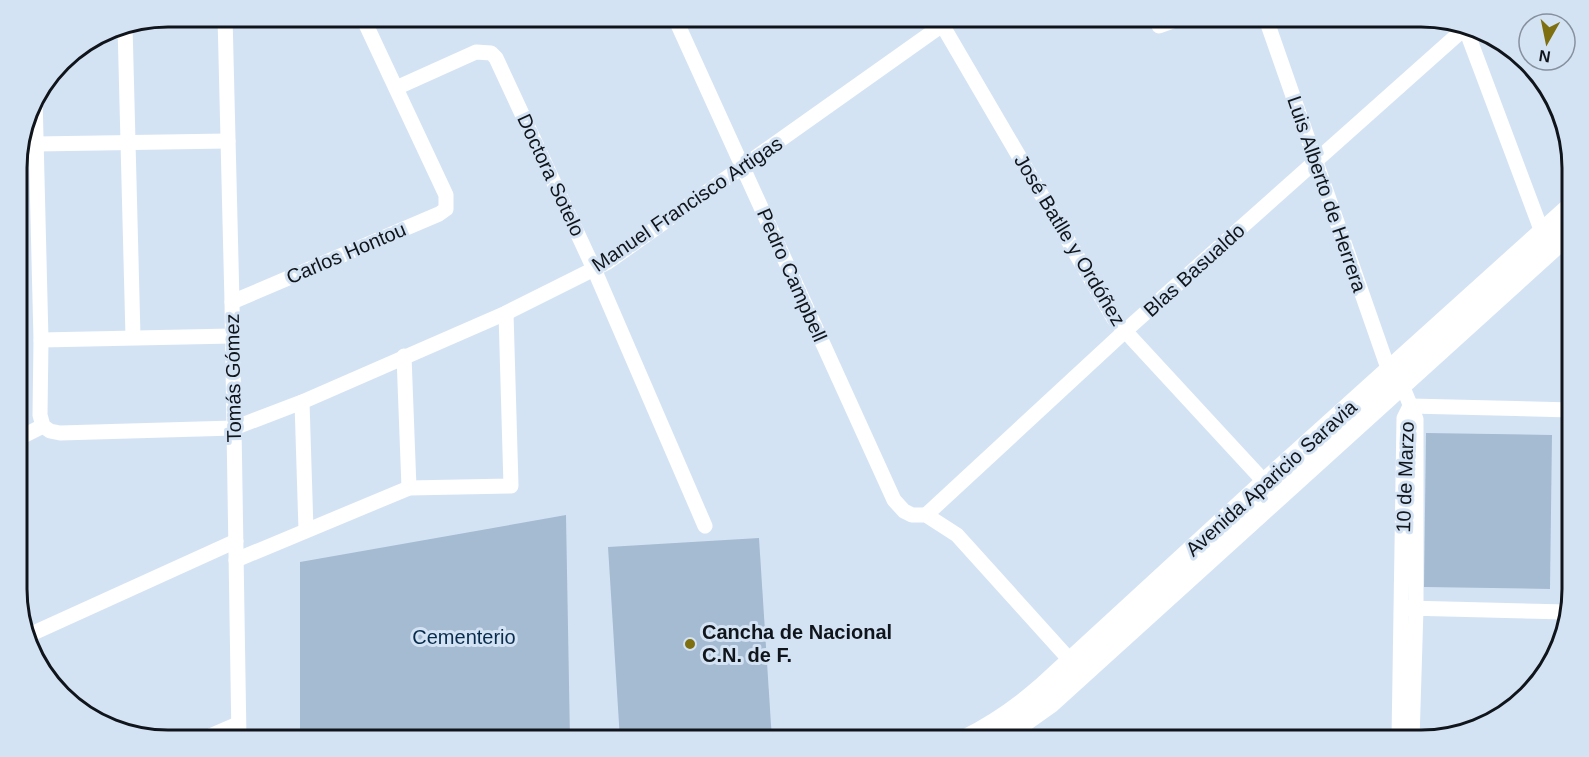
<svg xmlns="http://www.w3.org/2000/svg" width="1589" height="757" font-family="Helvetica,sans-serif">
  <style>
    .green { fill: #a5bbd2 }
    .lines { fill: none; stroke-linecap: round; stroke-linejoin: round }
    .street { stroke: #fff; stroke-width: 15 }
    .secondary { stroke: #fff; stroke-width: 21 }
    .poi-dot { fill: #7e7010; stroke: #d4e3f4; stroke-width: 2 }
    .labels { text-anchor: middle; stroke-width: 6; stroke-linejoin: round; paint-order: stroke }
    .street-label { font-size: 20px; fill: #10151b; stroke: #d4e3f4 }
    .poi-label { font-size: 20px; font-weight: bold; fill: #10151b; stroke: #d4e3f4; text-anchor: start }
    .park-label { font-size: 20px; fill: #072b4c; stroke: #d4e3f4 }
    .rim { fill: none; stroke: #10151b; stroke-width: 3 }
  </style>
  <rect width="100%" height="100%" fill="#d4e3f4"/>
  <g class="green">
    <polygon points="19,149 28,421 17,426 17,157"/>
    <polygon points="1426,433 1552,435 1550,589 1424,587"/>
    <polygon points="566,515 570,740 300,740 300,562"/>
    <polygon points="759,538 772,740 620,740 608,547"/>
  </g>
  <g class="lines">
    <g class="street">
      <polyline points="225,16 232,302 239,740"/>
      <polyline points="674,16 894,500 904,511 912,515 926,515 957,535 1078,669"/>
      <polyline points="937,16 1114,319 1271,489"/>
      <polyline points="1265,16 1389,371 1402,385 1416,419 1416,608 1412,740"/>
      <polyline points="125,25 133,337"/>
      <polyline points="1159,26 1187,16"/>
      <polyline points="1465,27 1542,232 1548,238"/>
      <polyline points="396,88 476,52 491,53 496,58 594,269 705,526"/>
      <polyline points="35,97 41,340 40,415 43,426 50,431 60,433 234,428 302,402 506,313 608,262 955,16"/>
      <polyline points="36,144 228,141"/>
      <polyline points="232,302 439,214 446,209 446,195 362,16"/>
      <polyline points="41,340 232,336"/>
      <polyline points="404,356 409,488"/>
      <polyline points="302,402 306,530"/>
      <polyline points="1410,406 1572,410"/>
      <polyline points="17,439 43,426"/>
      <polyline points="926,515 1125,331 1465,28"/>
      <polyline points="236,560 409,488 511,486 506,313"/>
      <polyline points="1407,608 1567,612"/>
      <polyline points="29,635 236,541"/>
      <polyline points="201,740 238,724"/>
      <polyline points="1399,740 1404,418 1410,406"/>
    </g>
    <g class="secondary">
      <path d="M965,740C993,726 1018,709 1042,688L1265,483L1571,207"/>
      <polyline points="998,740 1050,703 1571,231"/>
    </g>
  </g>
  <circle class="poi-dot" cx="690" cy="644" r="6"/>
  <g class="labels">
    <g class="street-label">
      <text transform="translate(551 175) rotate(65)" y="7">Doctora Sotelo</text>
      <text transform="translate(1327 194) rotate(71)" y="7">Luis Alberto de Herrera</text>
      <text transform="translate(687 204) rotate(-34)" y="7">Manuel Francisco Artigas</text>
      <text transform="translate(1070 240) rotate(59)" y="7">José Batlle y Ordóñez</text>
      <text transform="translate(346 253) rotate(-23)" y="7">Carlos Hontou</text>
      <text transform="translate(1194 270) rotate(-42)" y="7">Blas Basualdo</text>
      <text transform="translate(792 275) rotate(66)" y="7">Pedro Campbell</text>
      <text transform="translate(233 378) rotate(-91)" y="7">Tomás Gómez</text>
      <text transform="translate(1405 477) rotate(-88)" y="7">10 de Marzo</text>
      <text transform="translate(1271 478) rotate(-42)" y="7">Avenida Aparicio Saravia</text>
    </g>
    <g class="poi-label">
      <text x="702" y="639">Cancha de Nacional<tspan x="702" dy="23">C.N. de F.</tspan></text>
    </g>
    <g class="park-label">
      <text x="464" y="644">Cementerio</text>
    </g>
  </g>
  <path d="M0 0H1589V757H0ZM168 27H1421A141 141 0 0 1 1562 168V589A141 141 0 0 1 1421 730H168A141 141 0 0 1 27 589V168A141 141 0 0 1 168 27Z" fill="#d4e3f4" fill-rule="evenodd"/>
  <path class="rim" d="M168 27H1421A141 141 0 0 1 1562 168V589A141 141 0 0 1 1421 730H168A141 141 0 0 1 27 589V168A141 141 0 0 1 168 27Z"/>
  <g transform="translate(1547 42) rotate(189)"><circle r="28" fill="#d4e3f4" stroke="#86919d" stroke-width="1.5"/>
  <path d="M0-4.5L10 22L0 15L-10 22Z" fill="#7e7010"/>
  <text y="-9" font-size="16" font-weight="bold" text-anchor="middle" fill="#10151b">N</text>
  </g>
</svg>
